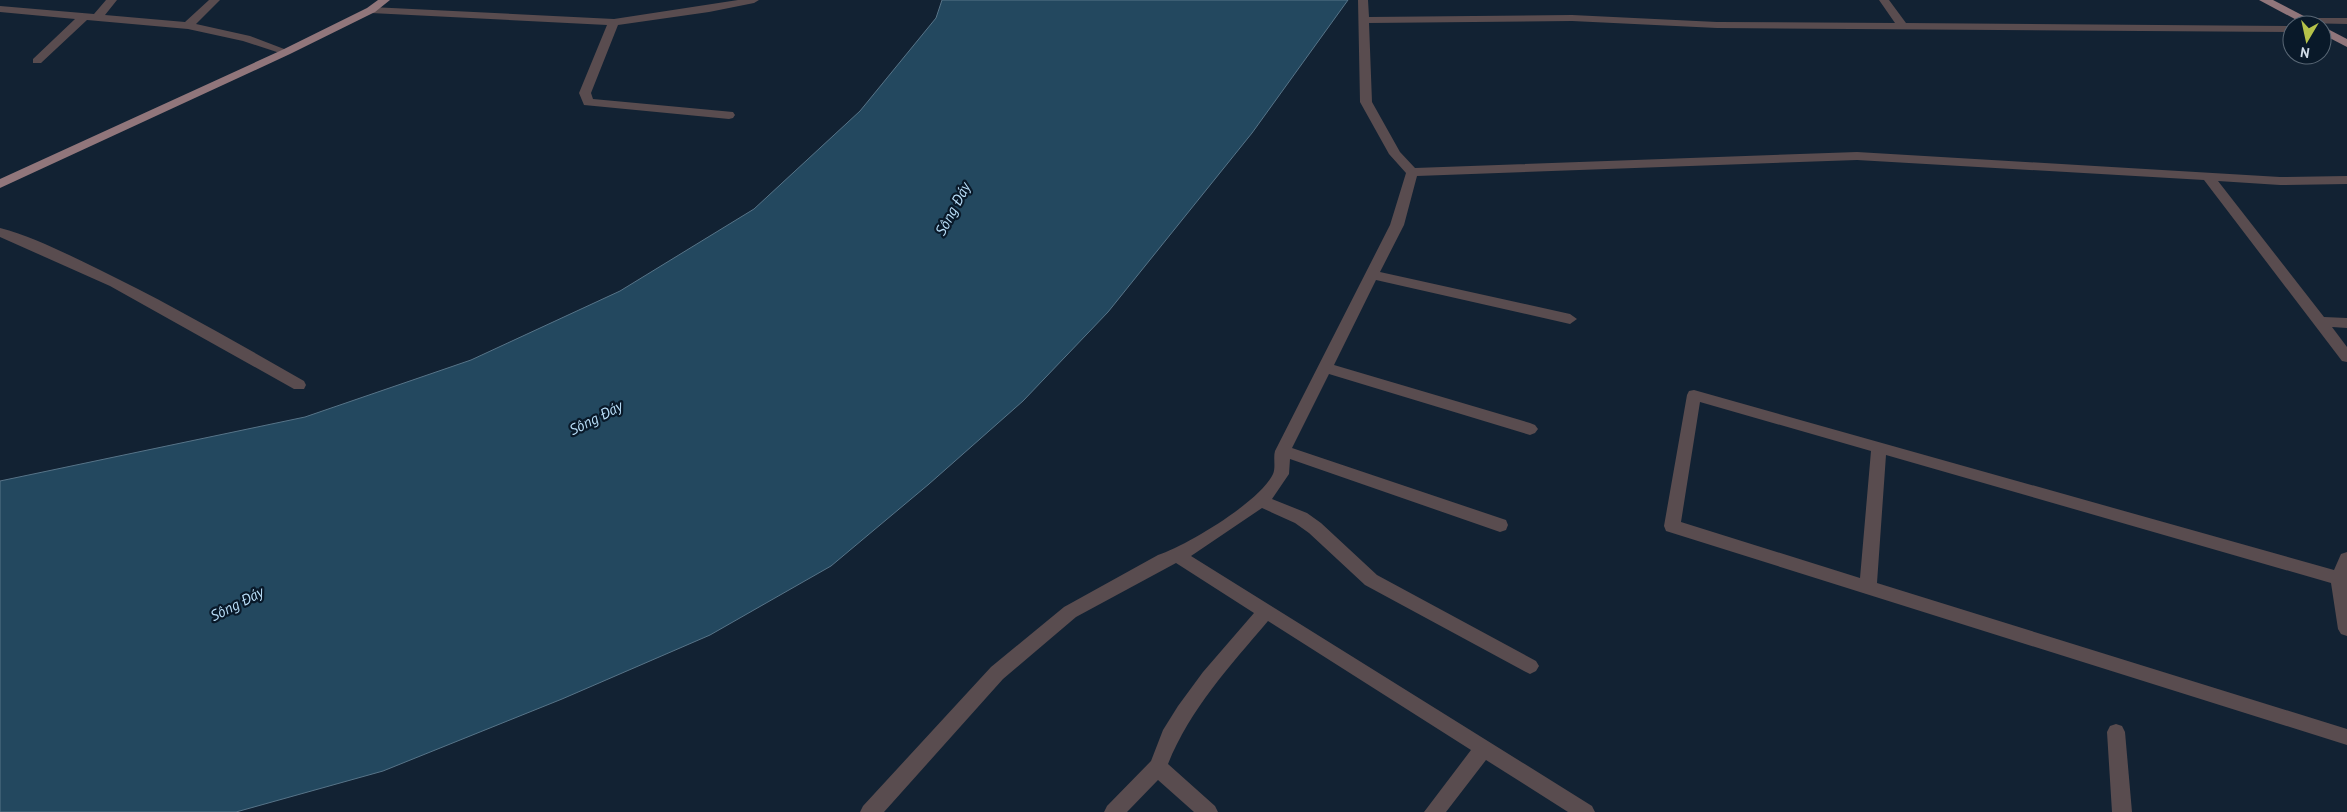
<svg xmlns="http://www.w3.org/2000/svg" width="2347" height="812" font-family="'PT Sans',sans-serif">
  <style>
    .water { fill: #23485f; stroke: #577488 }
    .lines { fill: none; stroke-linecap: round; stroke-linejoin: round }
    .minor { fill: #594c4f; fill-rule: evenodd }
    .major { fill: #91767b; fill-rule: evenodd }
    .labels { text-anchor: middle; stroke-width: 4.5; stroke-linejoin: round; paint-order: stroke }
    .water-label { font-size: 15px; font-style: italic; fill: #b9def8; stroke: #091929 }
  </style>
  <rect width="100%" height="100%" fill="#122233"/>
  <polygon class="water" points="942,0 1348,0 1252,133 1108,312 1023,401 929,484 831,566 710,635 562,699 383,771 236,812 0,812 0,481 305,417 471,360 620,291 754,209 860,111 936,18"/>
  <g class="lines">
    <g class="minor">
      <polygon points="106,0 117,0 105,15 185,22 209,0 220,0 196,24 250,36 292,52 286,55 243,41 188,29 87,20 41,63 33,63 33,59 75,19 0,12 0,6 94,14"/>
      <polygon points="738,0 759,0 754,3 709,12 618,25 591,93 593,99 733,112 735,115 733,118 729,119 584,105 579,93 607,25 371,13 366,10 371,7 614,19"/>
      <path d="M1358,0H1368L1369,17L1572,15L1717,22L1895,23L1879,0H1889L1906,23L2292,26V32L1717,28L1572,21L1369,23L1372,102L1400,152L1415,168L1857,152L2280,177L2347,176V184L2280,185L2218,181L2324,317L2347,318V328L2332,327L2347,347V362L2342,361L2204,180L1857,160L1417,176L1404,225L1380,272L1570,314L1577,319L1570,324L1376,280L1334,365L1530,423L1535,425L1538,429L1535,433L1530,435L1329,374L1292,448L1506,520L1508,525L1506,530L1500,532L1290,459L1289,474L1272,499L1307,513L1321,523L1377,575L1536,661L1539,666L1536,671L1530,674L1524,671L1365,585L1309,533L1295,523L1262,508L1191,556L1592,806L1595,812H1568L1486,760L1446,812H1424L1471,750L1268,621C1230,666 1190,709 1168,764L1215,806L1218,812H1194L1158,780L1127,812H1104L1107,806L1151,761L1163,730L1178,706L1203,672L1254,613L1176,563L1076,617L1003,679L884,812H860L863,806L991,667L1064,607L1158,555C1186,546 1261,501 1273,474C1276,467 1273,458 1275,451L1390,225L1406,173L1389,154L1360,102Z"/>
      <polygon points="2306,18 2347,18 2347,24 2302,23 2300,21"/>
      <path d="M0,228C34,237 67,254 98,269C168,303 236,342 304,381L306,385L304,389H294L110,286L0,237Z"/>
      <path d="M1694,390L2334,570L2341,554L2347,552V636L2341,634L2338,629L2331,583L1886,455L1877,583L2347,729V745L1666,531L1664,526L1687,395L1689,391ZM1700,402L1871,451L1860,578L1681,522Z"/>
      <polygon points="2116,724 2122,726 2125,732 2132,812 2112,812 2107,732 2110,726"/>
    </g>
    <g class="major">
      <polygon points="378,0 390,0 375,12 290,54 0,188 0,179 282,50 367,8"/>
      <polygon points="2259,0 2273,0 2321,25 2306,25"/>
      <polygon points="2322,26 2347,39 2347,47 2322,34"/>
    </g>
  </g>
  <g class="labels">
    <g class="water-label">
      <text transform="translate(953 209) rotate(-62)" y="5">Sông Đáy</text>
      <text transform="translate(596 418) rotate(-27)" y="5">Sông Đáy</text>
      <text transform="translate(237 604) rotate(-27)" y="5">Sông Đáy</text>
    </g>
  </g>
  <g transform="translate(2307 40) rotate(189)"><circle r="24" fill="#091929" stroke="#596775"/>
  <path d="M0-4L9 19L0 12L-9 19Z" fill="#b5c249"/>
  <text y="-8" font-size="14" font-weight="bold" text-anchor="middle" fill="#d1dce7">N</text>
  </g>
</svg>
